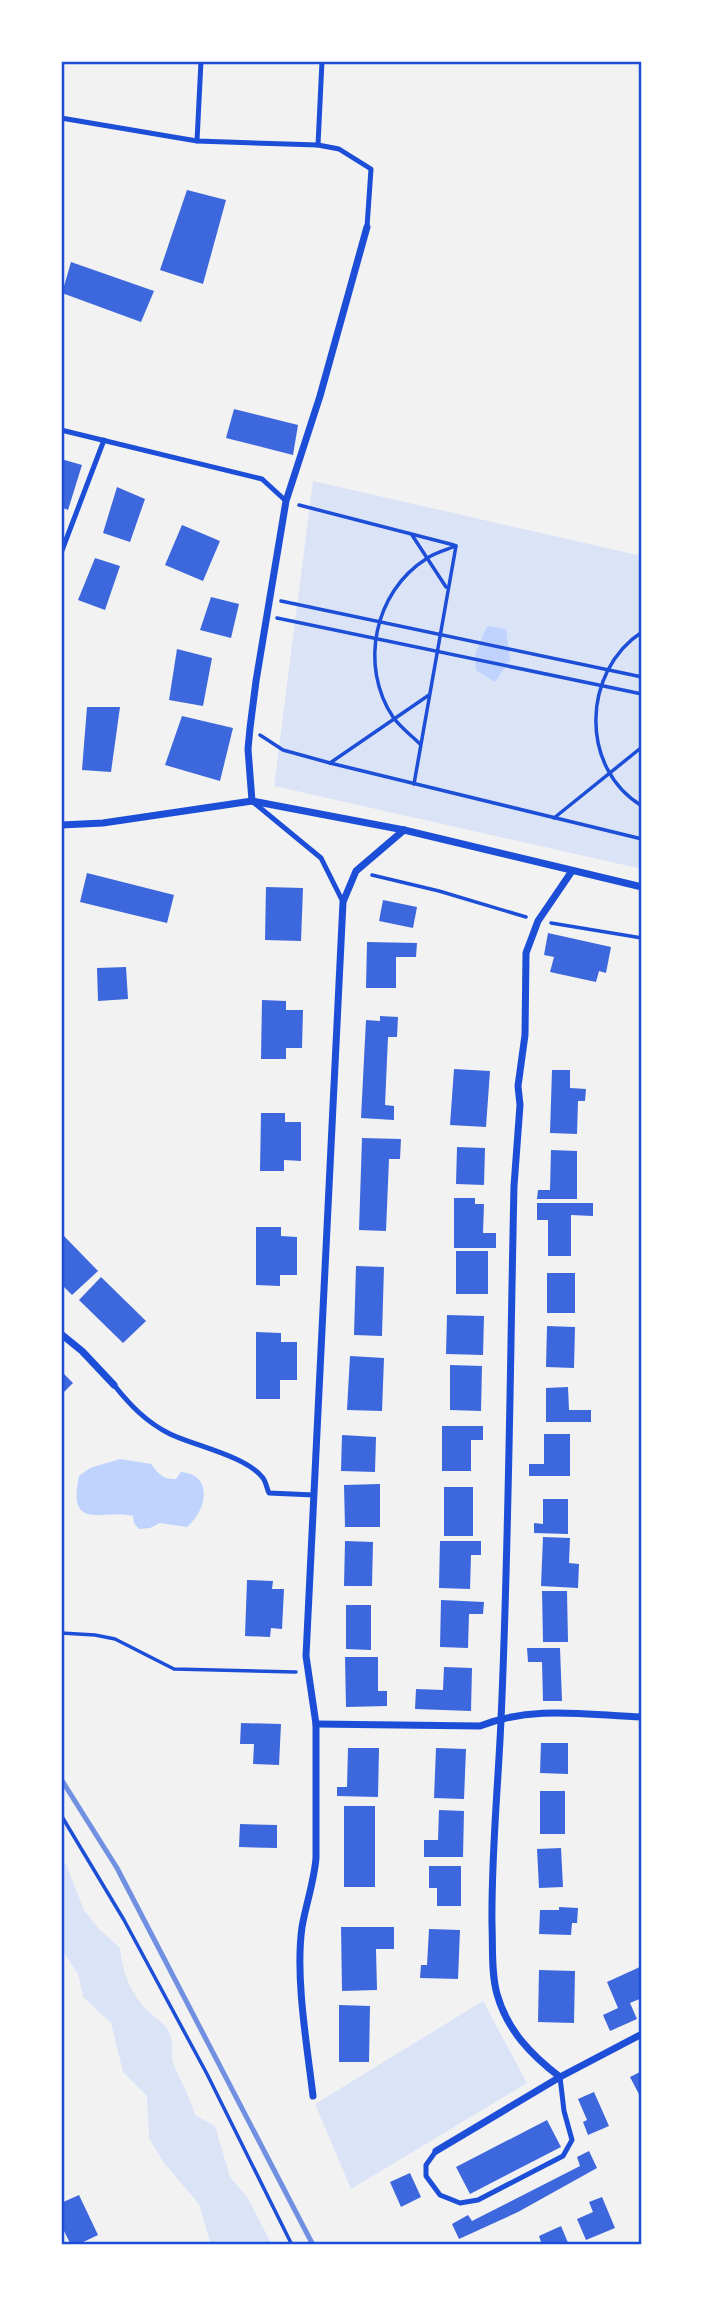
<svg xmlns="http://www.w3.org/2000/svg" width="703" height="2306" font-family="'Fira Sans Condensed',sans-serif">
  <style>
    .green { fill: #dbe4f7 }
    .water { fill: #bfd3fe }
    .building { fill: #3d67dc }
    .lines { fill: none; stroke-linecap: round; stroke-linejoin: round }
    .path { stroke: #1d4ed8; stroke-width: 3.5 }
    .service { stroke: #1d4ed8; stroke-width: 5 }
    .minor { stroke: #1d4ed8; stroke-width: 7 }
    .rail { stroke: #7290e2; stroke-width: 5 }
    .neatline { fill: none; stroke: #1d4ed8; stroke-width: 2.5 }
  </style>
  <rect width="100%" height="100%" fill="#f2f2f2"/>
  <g class="green">
    <polygon points="313,481 642,556 642,869 274,786"/>
    <path d="M61,1861L66,1864L84,1910L98,1928L120,1948C122,1971 131,1995 148,2011C156,2019 165,2022 170,2034C174,2043 170,2055 174,2065C181,2082 190,2097 195,2115L215,2126L230,2177L248,2198L272,2245H211L199,2204L164,2163L149,2138L147,2096L123,2072L111,2023L83,1997L78,1974L61,1948Z"/>
    <polygon points="483,2001 527,2083 351,2189 315,2104"/>
  </g>
  <g class="water">
    <polygon points="487,626 506,629 510,660 495,682 476,670 475,655"/>
    <path d="M120,1459L151,1464C158,1474 164,1480 176,1479L181,1472C215,1475 206,1511 187,1527L160,1523L150,1528L139,1529L134,1523L133,1516C102,1509 67,1532 79,1476L90,1468Z"/>
  </g>
  <g class="building">
    <polygon points="187,190 226,200 203,284 160,270"/>
    <polygon points="71,262 154,291 141,322 62,293"/>
    <polygon points="234,409 298,425 293,455 226,438"/>
    <polygon points="61,459 82,465 68,510 61,507"/>
    <polygon points="117,487 145,499 130,542 103,533"/>
    <polygon points="182,525 220,541 203,581 165,565"/>
    <polygon points="95,558 120,566 105,610 78,600"/>
    <polygon points="211,597 239,604 231,638 200,630"/>
    <polygon points="177,649 212,658 203,706 169,700"/>
    <polygon points="87,707 120,707 111,772 82,770"/>
    <polygon points="182,716 233,728 220,781 165,765"/>
    <polygon points="87,873 174,895 167,923 80,902"/>
    <polygon points="266,887 303,888 301,941 265,940"/>
    <polygon points="383,900 417,907 413,928 379,921"/>
    <polygon points="548,933 611,947 606,973 599,971 596,982 550,972 554,957 544,955"/>
    <polygon points="367,942 417,943 416,957 396,957 396,988 366,988"/>
    <polygon points="126,967 128,999 98,1001 97,968"/>
    <polygon points="262,1000 286,1001 286,1010 303,1010 302,1048 286,1048 286,1059 261,1059"/>
    <polygon points="380,1016 398,1017 397,1037 388,1037 385,1105 394,1106 394,1120 361,1118 366,1020 380,1021"/>
    <polygon points="454,1069 490,1071 486,1127 450,1125"/>
    <polygon points="552,1070 570,1070 570,1088 586,1089 585,1101 578,1101 577,1134 550,1133"/>
    <polygon points="261,1113 285,1113 285,1122 301,1122 301,1161 284,1160 284,1171 260,1171"/>
    <polygon points="362,1138 401,1139 400,1159 389,1159 386,1231 359,1230"/>
    <polygon points="457,1147 485,1148 484,1185 456,1184"/>
    <polygon points="551,1150 577,1151 577,1199 537,1199 538,1190 550,1190"/>
    <polygon points="454,1198 475,1198 475,1204 484,1204 483,1233 496,1233 496,1248 454,1248"/>
    <polygon points="537,1203 593,1203 593,1216 571,1215 571,1256 548,1256 548,1220 537,1220"/>
    <polygon points="256,1227 281,1227 281,1236 297,1237 297,1275 280,1275 280,1286 256,1285"/>
    <polygon points="63,1235 98,1271 72,1295 61,1284"/>
    <rect x="456" y="1251" width="32" height="43"/>
    <polygon points="356,1266 384,1267 382,1336 354,1335"/>
    <rect x="547" y="1273" width="28" height="40"/>
    <polygon points="101,1277 146,1321 123,1343 79,1300"/>
    <polygon points="447,1315 484,1316 483,1355 446,1354"/>
    <polygon points="547,1326 575,1327 574,1368 546,1367"/>
    <polygon points="256,1332 281,1333 281,1342 297,1342 297,1380 280,1380 280,1399 256,1399"/>
    <polygon points="350,1356 384,1358 382,1411 347,1410"/>
    <polygon points="450,1365 482,1366 481,1411 450,1410"/>
    <polygon points="61,1371 73,1383 61,1395"/>
    <polygon points="568,1387 569,1410 591,1410 591,1422 546,1422 546,1388"/>
    <polygon points="442,1426 483,1426 483,1440 471,1440 471,1471 442,1471"/>
    <polygon points="544,1434 570,1434 570,1476 529,1476 529,1464 544,1464"/>
    <polygon points="342,1435 376,1437 375,1472 341,1471"/>
    <polygon points="380,1484 380,1527 345,1527 344,1485"/>
    <rect x="444" y="1487" width="29" height="49"/>
    <polygon points="543,1499 568,1499 568,1534 534,1533 534,1523 543,1524"/>
    <polygon points="543,1537 570,1538 569,1563 579,1564 578,1588 541,1586"/>
    <polygon points="345,1541 373,1542 372,1586 344,1586"/>
    <polygon points="440,1541 481,1541 481,1555 471,1555 470,1589 439,1588"/>
    <polygon points="247,1580 273,1581 272,1589 284,1589 282,1629 271,1628 270,1637 245,1636"/>
    <polygon points="542,1591 567,1591 568,1642 543,1642"/>
    <polygon points="441,1600 484,1602 483,1614 469,1614 468,1648 440,1647"/>
    <polygon points="346,1605 371,1605 371,1650 346,1649"/>
    <polygon points="527,1648 560,1648 562,1701 543,1701 542,1662 528,1662"/>
    <polygon points="345,1657 378,1657 378,1691 387,1691 387,1706 346,1707"/>
    <polygon points="444,1667 472,1668 471,1711 415,1709 416,1689 443,1690"/>
    <polygon points="241,1723 281,1724 279,1765 253,1764 254,1744 240,1744"/>
    <polygon points="541,1743 568,1743 568,1774 540,1773"/>
    <polygon points="348,1748 379,1748 378,1797 337,1796 337,1787 347,1787"/>
    <polygon points="436,1748 466,1749 464,1799 434,1798"/>
    <rect x="540" y="1791" width="25" height="43"/>
    <rect x="344" y="1806" width="31" height="81"/>
    <polygon points="439,1810 464,1811 463,1857 424,1857 424,1840 438,1840"/>
    <polygon points="240,1824 277,1825 277,1848 239,1847"/>
    <polygon points="561,1848 563,1887 539,1888 537,1849"/>
    <polygon points="429,1866 461,1866 461,1906 437,1906 437,1888 429,1888"/>
    <polygon points="559,1907 578,1908 577,1923 572,1923 571,1935 539,1934 540,1910 559,1910"/>
    <polygon points="341,1927 394,1927 394,1949 376,1949 377,1990 342,1991"/>
    <polygon points="429,1929 460,1930 458,1979 420,1978 421,1965 427,1965"/>
    <polygon points="642,1966 642,1998 630,2003 637,2019 610,2031 603,2015 618,2008 607,1982"/>
    <polygon points="539,1970 575,1971 574,2023 538,2022"/>
    <polygon points="339,2005 370,2006 369,2062 339,2062"/>
    <polygon points="642,2071 642,2100 630,2077"/>
    <polygon points="594,2092 609,2126 588,2135 583,2122 587,2120 578,2099"/>
    <polygon points="547,2120 561,2147 470,2194 456,2167"/>
    <polygon points="589,2151 597,2168 518,2212 459,2239 452,2224 468,2215 472,2221 580,2166 577,2157"/>
    <polygon points="410,2173 421,2197 401,2207 390,2182"/>
    <polygon points="79,2195 98,2235 77,2245 71,2245 61,2225 61,2203"/>
    <polygon points="602,2197 615,2228 586,2240 577,2219 593,2212 589,2202"/>
    <polygon points="561,2226 569,2245 542,2245 539,2236"/>
  </g>
  <g class="lines">
    <g class="path">
      <polyline points="299,505 454,545"/>
      <polyline points="412,535 446,587"/>
      <polyline points="281,601 642,677"/>
      <polyline points="277,618 642,694"/>
      <path d="M642,632C582,671 579,768 642,806"/>
      <polyline points="260,735 283,750 330,763 642,839"/>
      <path d="M420,744C412,736 400,727 393,717C359,666 374,592 426,559C434,553 446,550 456,546"/>
      <polyline points="330,763 429,695"/>
      <polyline points="414,784 456,546"/>
      <polyline points="554,818 642,747"/>
      <polyline points="372,875 439,891 526,917"/>
      <polyline points="551,923 642,938"/>
      <polyline points="61,1633 95,1635 115,1639 174,1669 296,1672"/>
      <polyline points="61,1815 124,1920 207,2074 292,2245"/>
    </g>
    <g class="service">
      <polyline points="201,61 197,141 318,145 339,149 371,169 367,227"/>
      <polyline points="61,66 62,61"/>
      <polyline points="61,118 197,141"/>
      <polyline points="318,145 322,61"/>
      <polyline points="61,430 262,479 286,501"/>
      <polyline points="61,553 104,440"/>
      <polyline points="253,802 321,858 343,902"/>
      <path d="M114,1385C130,1405 146,1422 170,1434C195,1446 246,1456 263,1478C266,1482 267,1489 269,1493L314,1495"/>
      <polyline points="436,2151 426,2165 426,2176 440,2195 460,2203 478,2200 563,2156 572,2140 564,2111 560,2077"/>
    </g>
    <g class="minor">
      <polyline points="252,801 248,749 250,728 256,681 286,501 320,396 367,227"/>
      <polyline points="61,825 103,823 252,801 404,830 642,887"/>
      <polyline points="61,1334 82,1351 114,1385"/>
      <path d="M316,1724L480,1726C533,1705 586,1715 642,1717"/>
      <path d="M560,2077C531,2055 507,2030 497,1994C491,1973 493,1948 492,1926C491,1857 498,1788 501,1720C509,1542 510,1364 514,1186L520,1105L518,1086L525,1035L526,953L538,921L572,871"/>
      <path d="M313,2096C307,2045 295,1977 302,1927C306,1904 314,1882 316,1858V1724L306,1656L343,902L356,871L404,830"/>
      <polyline points="436,2151 560,2077 642,2034"/>
    </g>
    <polyline class="rail" points="61,1779 117,1868 313,2245"/>
  </g>
  <rect width="703" height="2306" fill="none" stroke="#ffffff" stroke-width="126"/>
  <rect x="63" y="63" width="577" height="2180" class="neatline"/>
</svg>
